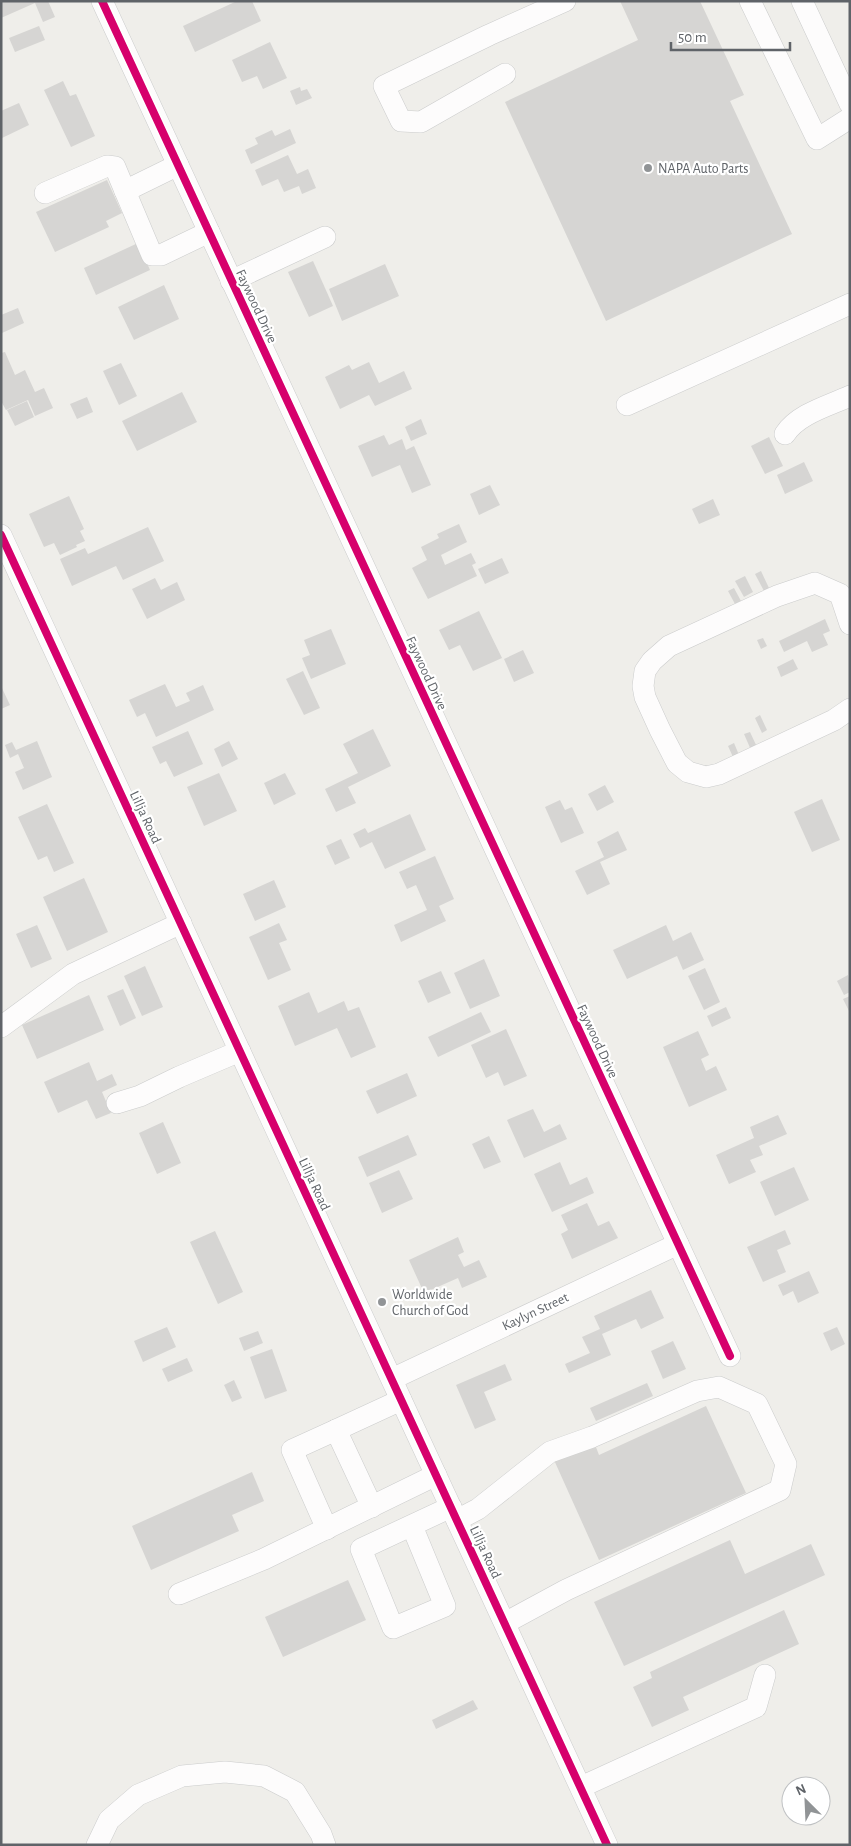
<svg xmlns="http://www.w3.org/2000/svg" width="851" height="1846" font-family="'Alegreya Sans',sans-serif">
  <style>
    .building { fill: #d6d5d3 }
    .lines { fill: none; stroke-linecap: round; stroke-linejoin: round }
    .minor-casing { stroke: #cbcccc; stroke-width: 22 }
    .minor { stroke: #fdfcfc; stroke-width: 21 }
    .cycleway-casing { stroke: #fff; stroke-width: 11 }
    .cycleway { stroke: #d6006c; stroke-width: 8 }
    .poi-dot { fill: #919496; stroke: #fff; stroke-width: 2 }
    .labels { text-anchor: middle; stroke-width: 4.5; stroke-linejoin: round; paint-order: stroke }
    .poi-label { font-size: 14px; fill: #5f6368; stroke: #fff; text-anchor: start }
    .street-label { font-size: 14px; fill: #5f6368; stroke: #fff }
  </style>
  <rect width="100%" height="100%" fill="#efeeea"/>
  <g class="building">
    <polygon points="1,1 48,1 55,17 43,22 35,3 1,18"/>
    <polygon points="237,1 252,1 261,21 195,52 183,26"/>
    <polygon points="620,1 700,1 744,95 730,101 792,234 606,321 505,102 638,40"/>
    <polygon points="39,26 45,40 15,52 9,38"/>
    <polygon points="270,42 287,78 263,89 257,76 242,82 232,60"/>
    <polygon points="63,81 70,96 76,94 95,136 71,147 44,90"/>
    <polygon points="300,87 301,91 307,89 312,98 296,105 290,91"/>
    <polygon points="19,103 29,125 2,138 1,111"/>
    <polygon points="290,129 296,143 251,164 245,150 258,144 255,138 272,130 275,136"/>
    <polygon points="288,155 297,174 308,169 316,188 302,194 299,186 284,192 278,179 262,186 255,170"/>
    <polygon points="107,180 122,213 106,221 109,227 55,252 36,212"/>
    <polygon points="138,243 150,270 96,295 84,268"/>
    <polygon points="313,261 333,306 309,317 288,272"/>
    <polygon points="385,264 399,296 342,321 329,289"/>
    <polygon points="164,285 179,319 134,340 118,307"/>
    <polygon points="18,308 24,323 2,333 1,315"/>
    <polygon points="5,352 15,375 25,370 35,392 44,388 53,408 35,416 28,400 6,410 1,401 1,353"/>
    <polygon points="369,362 379,383 404,371 412,389 375,406 369,395 340,409 325,377 349,365 352,370"/>
    <polygon points="121,363 137,396 119,405 103,371"/>
    <polygon points="182,392 197,422 137,451 122,421"/>
    <polygon points="87,397 93,412 77,419 70,404"/>
    <polygon points="27,401 34,417 15,426 7,410"/>
    <polygon points="421,419 427,434 411,441 405,427"/>
    <polygon points="384,435 389,445 402,439 406,450 414,446 431,485 412,493 400,465 372,477 358,446"/>
    <polygon points="769,437 783,466 765,474 751,446"/>
    <polygon points="804,462 813,481 785,494 777,475"/>
    <polygon points="490,485 500,505 479,515 470,494"/>
    <polygon points="69,496 84,529 80,531 85,541 76,545 77,547 60,555 54,543 44,547 29,514"/>
    <polygon points="713,499 720,515 699,524 692,509"/>
    <polygon points="459,524 467,542 441,555 445,565 471,553 476,563 472,565 477,576 428,599 412,568 427,560 421,547 439,538 437,534"/>
    <polygon points="148,527 164,561 123,580 116,566 72,586 60,559 85,548 88,554"/>
    <polygon points="502,558 509,573 485,584 478,569"/>
    <polygon points="761,571 769,588 764,591 755,574"/>
    <polygon points="745,576 753,592 744,597 735,581"/>
    <polygon points="155,578 161,590 177,582 185,600 147,619 132,589"/>
    <polygon points="734,588 741,601 735,604 728,591"/>
    <polygon points="479,611 502,658 473,671 460,645 449,650 439,630"/>
    <polygon points="825,619 830,631 823,634 828,645 812,652 807,641 784,652 779,641"/>
    <polygon points="331,629 346,664 311,679 302,658 310,655 304,640"/>
    <polygon points="763,638 767,646 761,649 757,640"/>
    <polygon points="523,650 534,673 514,682 504,659"/>
    <polygon points="793,659 798,669 781,677 777,667"/>
    <polygon points="303,671 320,708 304,715 286,679"/>
    <polygon points="165,684 176,707 190,701 186,693 203,685 214,710 156,737 145,713 137,717 129,700"/>
    <polygon points="1,686 10,705 1,709"/>
    <polygon points="760,715 767,730 762,733 755,718"/>
    <polygon points="373,729 391,766 348,787 356,803 336,812 325,789 358,773 343,744"/>
    <polygon points="188,731 203,764 174,777 166,761 160,764 152,747"/>
    <polygon points="750,732 757,747 751,750 744,734"/>
    <polygon points="37,741 52,777 23,790 15,772 24,768 18,754 10,758 5,745 12,742 16,750"/>
    <polygon points="229,741 238,759 222,767 214,749"/>
    <polygon points="734,743 739,755 733,757 728,746"/>
    <polygon points="219,773 237,811 204,826 187,787"/>
    <polygon points="285,773 296,794 274,805 264,783"/>
    <polygon points="605,785 614,802 597,811 588,794"/>
    <polygon points="822,799 840,840 812,852 794,812"/>
    <polygon points="560,800 565,810 572,807 584,833 561,843 545,807"/>
    <polygon points="47,804 74,863 54,872 47,856 38,860 18,817"/>
    <polygon points="410,814 426,850 385,869 372,842 360,848 353,834 365,828 368,833"/>
    <polygon points="618,831 627,850 600,862 610,884 587,895 575,871 604,857 597,842"/>
    <polygon points="341,839 350,858 335,865 326,846"/>
    <polygon points="435,856 454,899 439,906 446,921 401,942 394,925 427,910 416,885 407,889 399,872"/>
    <polygon points="84,878 108,932 67,951 43,897"/>
    <polygon points="274,880 286,907 255,921 243,894"/>
    <polygon points="279,923 287,940 279,943 291,970 268,980 249,937"/>
    <polygon points="37,925 52,959 31,968 16,934"/>
    <polygon points="666,925 673,941 691,932 704,960 683,970 677,956 627,979 613,950"/>
    <polygon points="484,959 500,996 470,1009 454,973"/>
    <polygon points="145,966 163,1007 142,1016 124,976"/>
    <polygon points="705,968 720,1002 704,1010 688,976"/>
    <polygon points="441,971 451,993 428,1003 418,981"/>
    <polygon points="848,975 850,992 844,995 837,981"/>
    <polygon points="123,989 136,1018 120,1026 107,996"/>
    <polygon points="309,992 318,1013 344,1001 348,1011 359,1007 376,1047 351,1058 337,1028 295,1046 278,1006"/>
    <polygon points="89,995 104,1030 37,1059 22,1025"/>
    <polygon points="850,996 850,1013 843,999"/>
    <polygon points="726,1007 731,1018 712,1027 707,1016"/>
    <polygon points="481,1012 491,1032 438,1057 428,1037"/>
    <polygon points="506,1029 527,1076 504,1086 498,1072 486,1078 471,1045"/>
    <polygon points="698,1031 709,1055 701,1059 706,1071 716,1066 727,1090 689,1107 663,1047"/>
    <polygon points="89,1062 97,1081 112,1074 117,1085 102,1092 111,1113 96,1119 87,1100 58,1113 44,1082"/>
    <polygon points="407,1073 417,1096 377,1114 366,1091"/>
    <polygon points="533,1109 544,1132 560,1124 567,1139 524,1158 507,1120"/>
    <polygon points="778,1115 787,1134 759,1146 763,1155 750,1160 756,1172 729,1184 716,1155 754,1138 750,1127"/>
    <polygon points="163,1122 181,1163 157,1174 139,1133"/>
    <polygon points="408,1135 417,1155 367,1177 358,1157"/>
    <polygon points="489,1136 501,1162 484,1169 472,1144"/>
    <polygon points="560,1162 570,1185 587,1177 594,1193 552,1212 534,1174"/>
    <polygon points="794,1167 809,1200 775,1216 760,1182"/>
    <polygon points="399,1170 413,1199 382,1213 369,1183"/>
    <polygon points="587,1203 598,1226 609,1221 618,1238 572,1259 561,1234 568,1230 561,1215"/>
    <polygon points="785,1230 791,1244 777,1250 786,1272 763,1282 747,1247"/>
    <polygon points="215,1231 243,1292 218,1304 190,1242"/>
    <polygon points="458,1237 464,1252 458,1255 464,1267 479,1260 487,1277 462,1288 458,1278 424,1293 409,1260"/>
    <polygon points="809,1271 819,1293 798,1303 793,1291 783,1296 778,1285"/>
    <polygon points="651,1290 664,1318 641,1329 636,1319 602,1334 611,1355 569,1373 565,1364 590,1353 582,1337 600,1329 594,1316"/>
    <polygon points="167,1327 176,1347 143,1362 134,1341"/>
    <polygon points="837,1327 845,1344 831,1351 823,1333"/>
    <polygon points="258,1331 263,1343 244,1351 239,1338"/>
    <polygon points="673,1341 686,1369 663,1379 651,1351"/>
    <polygon points="272,1349 287,1391 265,1399 250,1357"/>
    <polygon points="187,1358 193,1371 168,1382 162,1369"/>
    <polygon points="505,1364 512,1380 484,1392 496,1420 475,1429 456,1385"/>
    <polygon points="234,1380 242,1398 232,1402 224,1385"/>
    <polygon points="647,1383 653,1396 596,1421 590,1408"/>
    <polygon points="706,1406 746,1493 599,1560 554,1460 594,1442 599,1455"/>
    <polygon points="252,1472 264,1501 232,1515 239,1531 151,1570 132,1526"/>
    <polygon points="730,1540 745,1574 811,1544 825,1575 624,1666 594,1602"/>
    <polygon points="348,1580 366,1620 283,1657 265,1617"/>
    <polygon points="784,1610 799,1644 683,1697 689,1710 652,1727 633,1687 652,1678 650,1672"/>
    <polygon points="473,1700 478,1709 436,1729 432,1720"/>
  </g>
  <g class="lines">
    <g class="minor-casing">
      <g id="minor">
        <polyline points="102,1 730,1356"/>
        <polyline points="750,1 817,139 850,118"/>
        <polyline points="802,1 850,104"/>
        <polyline points="505,74 421,122 401,121 384,86 489,35 565,1"/>
        <polyline points="125,191 152,255 161,255 209,232"/>
        <polyline points="45,193 107,166 115,167 125,191 178,165"/>
        <polyline points="231,281 325,237"/>
        <polyline points="627,405 850,304"/>
        <path d="M785,434C798,414 828,406 850,396"/>
        <polyline points="1,535 607,1845"/>
        <polyline points="850,624 840,594 815,583 777,596 669,646 652,661 645,671 643,686 645,697 660,730 677,763 688,772 706,777 719,774 834,720 850,709"/>
        <polyline points="1,1027 73,974 181,923"/>
        <polyline points="117,1103 140,1096 179,1077 240,1051"/>
        <polyline points="392,1379 678,1244"/>
        <polyline points="372,1507 336,1430 401,1400"/>
        <polyline points="457,1520 478,1509 550,1452 592,1437 697,1391 719,1387 757,1404 786,1464 780,1490 566,1590 505,1623"/>
        <polyline points="412,1526 445,1606 393,1628 361,1549 451,1507"/>
        <polyline points="327,1529 292,1450 336,1430"/>
        <polyline points="179,1594 264,1559 436,1475"/>
        <polyline points="581,1787 756,1707 765,1675"/>
        <polyline points="97,1845 109,1820 138,1795 182,1776 225,1772 264,1776 295,1792 321,1834 325,1845"/>
      </g>
    </g>
    <use href="#minor" class="minor"/>
    <g class="cycleway-casing">
      <g id="cycleway">
        <polyline points="102,1 730,1356"/>
        <polyline points="1,535 607,1845"/>
      </g>
    </g>
    <use href="#cycleway" class="cycleway"/>
  </g>
  <g class="poi-dot">
    <circle cx="648" cy="168" r="5"/>
    <circle cx="382" cy="1302" r="5"/>
  </g>
  <g class="labels">
    <g class="poi-label">
      <text x="658" y="173">NAPA Auto Parts</text>
      <text x="392" y="1299">Worldwide<tspan x="392" dy="16">Church of God</tspan></text>
    </g>
    <g class="street-label">
      <text transform="translate(257 306) rotate(65)" y="5">Faywood Drive</text>
      <text transform="translate(427 673) rotate(65)" y="5">Faywood Drive</text>
      <text transform="translate(146 817) rotate(65)" y="5">Lillja Road</text>
      <text transform="translate(598 1041) rotate(65)" y="5">Faywood Drive</text>
      <text transform="translate(315 1184) rotate(65)" y="5">Lillja Road</text>
      <text transform="translate(535 1311) rotate(-25)" y="5">Kaylyn Street</text>
      <text transform="translate(486 1552) rotate(65)" y="5">Lillja Road</text>
    </g>
  </g>
  <rect width="851" height="1846" fill="none" stroke="#5f6368" stroke-width="5"/>
  <g transform="translate(806 1801) rotate(336)"><circle r="24" fill="#ffffff" stroke="#bfc1c3"/>
  <path d="M0-4L9 19L0 12L-9 19Z" fill="#919496"/>
  <text y="-8" font-size="14" font-weight="bold" text-anchor="middle" fill="#5f6368">N</text>
  </g>
  <path d="M671 42v8h119v-8" fill="none" stroke="#5f6368" stroke-width="2.5"/>
  <text x="678" y="42" font-size="15" fill="#5f6368" stroke="#ffffff" stroke-width="4" paint-order="stroke">50 m</text>
</svg>
